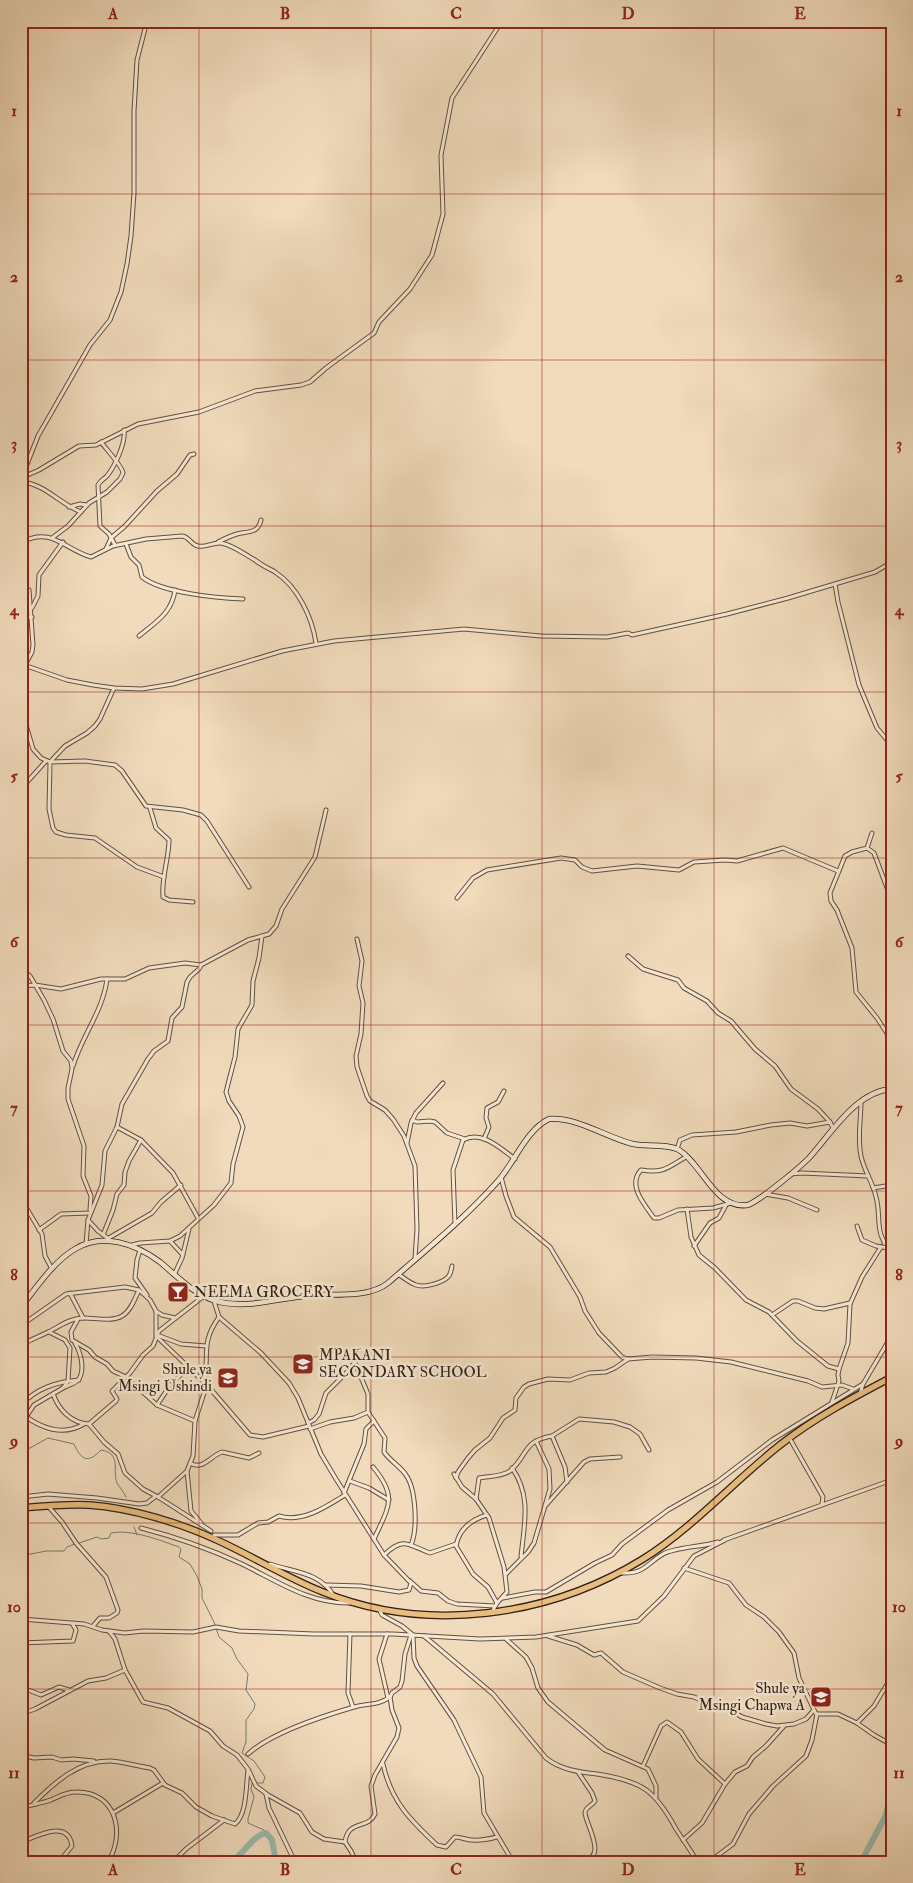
<svg xmlns="http://www.w3.org/2000/svg" width="913" height="1883" font-family="'IM FELL Double Pica',serif">
  <style>
    .lines { fill: none; stroke-linecap: round; stroke-linejoin: round }
    .stream { stroke: #717d71; stroke-width: 1 }
    .river { stroke: #9bbbac; stroke-width: 6 }
    .street-casing { stroke: #625042; stroke-width: 5 }
    .secondary-casing { stroke: #322119; stroke-width: 6 }
    .highway-casing { stroke: #322119; stroke-width: 8 }
    .street { stroke: #f6e8d3; stroke-width: 3 }
    .secondary { stroke: #f6e8d3; stroke-width: 4.5 }
    .highway { stroke: #e8be7e; stroke-width: 5.5 }
    .grid { fill: none; stroke: #8f2418; stroke-width: 1; stroke-opacity: 0.55 }
    .labels { text-anchor: middle; stroke-width: 5; stroke-linejoin: round; paint-order: stroke }
    .poi-label { font-size: 15px; fill: #322119; stroke: #f6e8d3; text-anchor: start }
    .neatline { fill: none; stroke: #8f2418; stroke-width: 2 }
    .grid-label { font-size: 16px; text-anchor: middle; font-weight: bold; fill: #8f2418 }
  </style>
  <rect width="100%" height="100%" fill="#f1dbbc"/>
  <filter id="stains"><feTurbulence type="fractalNoise" baseFrequency=".004" numOctaves="4"/><feColorMatrix values="0 0 0 0 .2 0 0 0 0 .09 0 0 0 0 .02 0 0 0 .5 -.17"/></filter>
  <radialGradient id="worn" r=".72"><stop offset=".6" stop-color="#630" stop-opacity="0"/><stop offset="1" stop-color="#630" stop-opacity=".3"/></radialGradient>
  <g class="lines">
    <g class="stream">
      <path d="M21,1443L26,1440L27,1449L30,1448L48,1438L74,1444C81,1460 88,1464 101,1450C122,1453 112,1471 117,1483C120,1488 124,1492 126,1497"/>
      <polyline points="134,1527 137,1535"/>
      <path d="M79,1543L97,1537L101,1539L109,1538L111,1533C132,1529 159,1540 179,1547L181,1549L179,1557L190,1564L197,1576L202,1589V1598L214,1622L219,1637L232,1648L237,1659L248,1674L246,1690L255,1704L254,1709L246,1720V1742L242,1753L254,1761L265,1777L263,1783H252L251,1789L254,1797L248,1819V1823L264,1830L266,1833"/>
      <polyline points="21,1556 46,1551 64,1551 67,1547 75,1544"/>
    </g>
    <g class="river">
      <path d="M231,1862C244,1854 253,1835 266,1833L272,1840L276,1862"/>
      <polyline points="861,1862 885,1817 892,1792"/>
    </g>
    <g class="street-casing">
      <g id="street">
        <polyline points="22,477 38,436 90,345 110,320 121,292 127,264 131,236 134,193 134,111 137,60 147,21"/>
        <polyline points="21,478 39,470 79,446 96,445 138,424 199,412 255,391 301,385 310,382 326,368 374,333 379,322 410,289 432,255 443,214 441,155 452,98 502,21"/>
        <path d="M23,482C46,485 60,504 81,512"/>
        <polyline points="69,507 80,504 86,505"/>
        <path d="M52,538L68,526L89,503L107,492L120,479L123,473C123,467 106,449 101,442"/>
        <path d="M22,542C52,526 65,550 91,557L113,546L146,539L182,536C190,537 191,545 198,546C206,548 213,542 221,543C233,545 244,554 255,560C261,565 268,568 275,572C298,587 312,617 316,643"/>
        <path d="M218,542C224,539 230,536 237,534C248,531 258,534 261,520"/>
        <polyline points="21,544 24,497 23,477"/>
        <path d="M126,544L131,557L139,565L142,577C162,593 217,598 243,599"/>
        <path d="M115,545L109,534L100,526L98,485C100,481 104,479 107,476C115,466 126,443 124,430"/>
        <polyline points="106,549 111,538 125,526 157,491 177,474 190,455 194,454"/>
        <polyline points="835,584 838,602 859,685 877,728 892,746"/>
        <polyline points="32,608 38,596 39,575 63,542"/>
        <polyline points="21,619 32,617"/>
        <path d="M139,636C156,622 172,613 175,590"/>
        <polyline points="21,664 67,680 93,685 114,688 142,689 173,684 282,651 334,641 464,629 541,636 607,637 628,633 632,635 727,614 788,598 875,572 892,562"/>
        <polyline points="21,683 25,665 32,652 33,645 29,590"/>
        <polyline points="114,688 100,719 95,726 87,733 65,746 50,762 49,809 53,828 56,832 66,835 95,838 137,867 164,877"/>
        <polyline points="21,708 33,749 41,758 50,762 85,761 115,765 122,771 146,806 183,810 201,815 207,821 249,887"/>
        <polyline points="21,779 28,781 46,761"/>
        <path d="M150,808L156,828L169,840C169,858 161,879 163,897L169,900L193,902"/>
        <polyline points="872,833 867,848 852,852 845,856 830,893 831,901 837,910 852,948 856,992 877,1018 892,1041"/>
        <polyline points="867,848 874,853 892,901"/>
        <polyline points="457,898 473,878 487,870 561,858 575,860 582,867 592,871 637,866 679,870 694,862 725,860 737,861 783,848 838,871"/>
        <polyline points="21,914 23,915"/>
        <polyline points="357,939 362,961 359,986 363,1003 361,1034 356,1056 357,1067 367,1096 370,1101 385,1110 393,1119 404,1136 415,1166 417,1229 415,1258"/>
        <polyline points="628,956 643,969 678,980 684,988 707,1001 718,1013 731,1021 755,1049 775,1066 791,1089 818,1109 830,1122 833,1128"/>
        <polyline points="21,968 30,976 44,1000 53,1019 63,1051 71,1061 72,1069 68,1088 68,1099 84,1146 83,1176 91,1196 90,1210"/>
        <polyline points="21,986 35,985 61,989 101,979 125,979 149,968 185,963 201,965 248,940 269,934 276,926 282,909 315,857 326,810"/>
        <path d="M73,1066C82,1036 103,1011 107,979"/>
        <path d="M861,1102C861,1120 857,1138 861,1156C864,1171 873,1182 876,1197C882,1218 873,1234 892,1251"/>
        <polyline points="412,1120 417,1122 430,1121 435,1122 447,1133 465,1139"/>
        <polyline points="117,1127 141,1140 173,1173 198,1218"/>
        <polyline points="484,1139 489,1127 486,1118 487,1108 498,1102 504,1091"/>
        <polyline points="407,1143 411,1123 416,1113 443,1083"/>
        <polyline points="677,1149 680,1140 692,1135 736,1132 771,1125 790,1123 807,1126 830,1122"/>
        <path d="M686,1157C668,1167 664,1174 641,1170C627,1185 644,1204 654,1218H659L678,1210L713,1208L731,1203"/>
        <polyline points="791,1174 802,1173 868,1176"/>
        <polyline points="501,1177 506,1196 514,1217 550,1247 580,1297 585,1311 599,1333 622,1357 628,1359 652,1357 696,1358 731,1362 808,1381 822,1387 842,1385 853,1389"/>
        <polyline points="873,1188 892,1185"/>
        <polyline points="765,1194 788,1198 817,1210"/>
        <polyline points="21,1199 42,1234 45,1256 52,1269"/>
        <polyline points="687,1209 691,1237 699,1255 715,1268 746,1300 769,1312 797,1341 828,1366 839,1369"/>
        <polyline points="88,1220 98,1231 109,1239"/>
        <path d="M455,1224L453,1170L463,1140C482,1130 500,1148 515,1159"/>
        <polyline points="857,1226 862,1240 876,1246 888,1248"/>
        <polyline points="39,1230 61,1214 90,1213"/>
        <polyline points="103,1235 113,1210 117,1194 124,1185 125,1172 129,1161 141,1140"/>
        <polyline points="107,1239 152,1213 161,1202 181,1185"/>
        <polyline points="170,1241 183,1255"/>
        <polyline points="884,1243 892,1237"/>
        <polyline points="86,1244 88,1220 102,1185 105,1151 117,1127 122,1104 148,1059 154,1051 168,1041 172,1018 182,1007 187,982 190,977 199,969 201,965"/>
        <polyline points="132,1245 140,1243 170,1241 180,1236 214,1205 231,1183 233,1164 243,1127 239,1116 229,1101 226,1092 235,1057 238,1029 252,1005 253,981 259,958 262,936"/>
        <polyline points="694,1246 710,1223 719,1218 726,1205"/>
        <polyline points="140,1250 137,1260 135,1278 147,1295"/>
        <path d="M398,1274C404,1278 410,1283 416,1285C424,1288 442,1283 448,1277C451,1274 451,1270 452,1266"/>
        <polyline points="174,1275 182,1258 189,1229"/>
        <polyline points="70,1293 83,1318"/>
        <polyline points="214,1301 219,1317 261,1353 289,1383 298,1398 321,1454 336,1479 384,1555 411,1583 409,1590 399,1592 361,1586 326,1585"/>
        <polyline points="156,1311 156,1336 208,1386 250,1435 263,1437 309,1426"/>
        <polyline points="772,1315 793,1301 798,1301 815,1308 824,1309 850,1303"/>
        <path d="M21,1317C28,1326 26,1334 22,1345"/>
        <polyline points="78,1319 71,1332 72,1340 89,1350 95,1357 107,1364 113,1371 126,1377 157,1405 195,1421"/>
        <polyline points="26,1322 66,1294 125,1287 139,1290 150,1300 156,1311 162,1315 175,1318"/>
        <polyline points="157,1335 181,1344 206,1346"/>
        <path d="M21,1346C30,1339 39,1337 48,1332C61,1326 69,1318 84,1318C96,1318 112,1322 122,1316C131,1311 135,1298 139,1290"/>
        <path d="M355,1363L368,1394V1412L385,1438L384,1452C390,1461 400,1466 406,1475C416,1489 418,1529 411,1545"/>
        <path d="M204,1382C210,1353 200,1344 219,1317"/>
        <path d="M65,1387C69,1385 76,1383 79,1379C85,1369 81,1353 75,1343"/>
        <path d="M53,1394C59,1410 71,1423 89,1424L104,1442L118,1454L125,1473L143,1489L158,1497L211,1531"/>
        <polyline points="860,1394 863,1384 892,1335"/>
        <polyline points="832,1402 839,1381 838,1375 839,1369 848,1343 850,1304 862,1277 881,1247"/>
        <path d="M21,1405C37,1388 56,1382 79,1380"/>
        <polyline points="157,1405 169,1387 189,1366"/>
        <path d="M21,1413C40,1428 62,1437 84,1424"/>
        <polyline points="26,1417 34,1405 63,1388 68,1381 70,1348 65,1340 49,1332"/>
        <polyline points="308,1423 314,1420 319,1414 326,1393 350,1369 358,1357"/>
        <polyline points="89,1424 116,1401 117,1399 112,1391 130,1373 143,1355 153,1346 159,1331 204,1296"/>
        <polyline points="310,1429 330,1422 354,1418 368,1412"/>
        <polyline points="790,1439 823,1497 822,1504"/>
        <path d="M190,1463C203,1471 210,1456 222,1452L249,1458L259,1453"/>
        <path d="M373,1467C398,1497 389,1506 374,1539"/>
        <path d="M512,1468C532,1496 524,1525 521,1557"/>
        <polyline points="454,1474 462,1487 476,1499 489,1518 504,1567 507,1592 497,1603 492,1612"/>
        <polyline points="456,1478 458,1472 468,1458 475,1450 490,1438 503,1418 515,1410 516,1398 524,1387 529,1384 548,1379 570,1380 589,1373 606,1372 615,1368 628,1359"/>
        <polyline points="350,1481 369,1488 389,1500"/>
        <polyline points="567,1482 565,1467 552,1436 579,1419 614,1422 630,1427 640,1434 649,1450"/>
        <polyline points="344,1493 364,1444 366,1429 374,1421"/>
        <polyline points="21,1497 48,1494 97,1498 139,1504 147,1503 156,1496"/>
        <polyline points="158,1497 187,1471"/>
        <path d="M476,1499L479,1478C488,1476 501,1477 510,1471C528,1456 522,1441 552,1436"/>
        <polyline points="546,1505 584,1462 590,1459 620,1457"/>
        <polyline points="48,1506 62,1522 76,1543 106,1577 118,1610 117,1613 109,1618 100,1618 93,1626"/>
        <path d="M487,1515C470,1520 459,1529 456,1546L473,1574L488,1587L497,1603"/>
        <polyline points="201,1523 191,1511 187,1471 193,1456 195,1421 204,1393 205,1384"/>
        <path d="M141,1528C176,1537 210,1549 242,1564C277,1581 310,1604 350,1603"/>
        <path d="M214,1535H238L258,1523L268,1522L279,1516C302,1523 326,1507 345,1495"/>
        <polyline points="724,1540 892,1480"/>
        <path d="M384,1555C404,1536 408,1545 430,1553L456,1544"/>
        <path d="M270,1564C293,1572 320,1572 334,1596"/>
        <polyline points="684,1568 729,1583 746,1605 764,1617 779,1632 794,1653 799,1678 816,1714 838,1714 857,1723 874,1735 892,1745"/>
        <path d="M621,1573C645,1574 646,1564 663,1554C676,1547 702,1547 718,1542"/>
        <polyline points="506,1574 528,1552 534,1543 550,1489 549,1469 536,1441"/>
        <polyline points="410,1581 421,1591 438,1593 448,1601 457,1604 495,1606"/>
        <polyline points="503,1598 535,1592 546,1592 595,1563 612,1555 622,1544 668,1510 717,1482 772,1440 863,1384"/>
        <polyline points="379,1609 382,1615 402,1626 413,1635 414,1658 417,1666 454,1720 481,1777 484,1813 513,1862"/>
        <polyline points="21,1619 84,1624 102,1630 125,1633 143,1631 193,1632 216,1627 239,1631 314,1634 393,1634 480,1639 536,1637 638,1621 664,1596 694,1556 725,1540"/>
        <polyline points="109,1631 115,1639 125,1670 143,1702 168,1708 210,1731 223,1746 237,1755 248,1769 256,1786 268,1795 300,1813 312,1832 324,1839 345,1842"/>
        <polyline points="350,1634 348,1693 353,1707"/>
        <polyline points="387,1634 379,1659 388,1698"/>
        <path d="M424,1636L493,1694L546,1758C561,1770 579,1772 597,1774C642,1781 655,1790 676,1829C683,1840 691,1850 697,1862"/>
        <polyline points="548,1636 577,1645 594,1655 601,1653 623,1672 660,1688 677,1694 694,1697 715,1706 727,1708 742,1717 766,1724 777,1726 794,1724 806,1719 813,1711"/>
        <polyline points="506,1639 526,1657 532,1668 538,1688 548,1702 605,1750 648,1769 656,1786 656,1797"/>
        <polyline points="21,1643 73,1641 76,1630 72,1623"/>
        <polyline points="21,1687 41,1695 59,1687 69,1690"/>
        <polyline points="21,1714 35,1709 88,1681 106,1678 125,1670"/>
        <polyline points="857,1723 874,1706 892,1676"/>
        <path d="M248,1754C271,1733 323,1716 354,1707C368,1703 377,1706 390,1697"/>
        <polyline points="21,1755 34,1758 52,1757 61,1760 73,1759 94,1761"/>
        <path d="M383,1764C391,1801 410,1820 437,1845L446,1847L455,1837C461,1837 466,1840 472,1840C481,1841 489,1839 497,1837"/>
        <polyline points="643,1766 661,1726 667,1722 681,1732 698,1759 725,1784"/>
        <path d="M578,1772L592,1793L595,1801C592,1806 585,1807 585,1813C586,1825 608,1857 583,1862"/>
        <polyline points="266,1794 269,1808 295,1862"/>
        <path d="M34,1803C55,1782 79,1760 111,1761C124,1762 137,1766 150,1768L154,1770L165,1785L182,1793L196,1807L212,1816L235,1824C247,1815 246,1785 248,1770"/>
        <path d="M21,1808C31,1805 42,1803 51,1800C60,1796 66,1792 76,1792C116,1791 126,1833 108,1862"/>
        <polyline points="113,1813 163,1783"/>
        <polyline points="683,1840 702,1823 725,1784 735,1772 747,1766 753,1757 766,1746 784,1726"/>
        <path d="M21,1842C36,1837 68,1818 72,1846L63,1857"/>
        <polyline points="356,1861 361,1862"/>
        <polyline points="173,1862 186,1849 224,1820"/>
        <polyline points="286,1862 292,1857"/>
        <path d="M356,1862L351,1851L345,1842C348,1819 368,1830 375,1814L371,1786L375,1775L397,1737L399,1728L392,1710L390,1697L392,1693L400,1687L402,1681L405,1654L411,1635"/>
        <polyline points="709,1862 733,1844 749,1814 773,1786 806,1756 812,1740 817,1714"/>
      </g>
    </g>
    <g class="secondary-casing">
      <path id="secondary" d="M21,1307C37,1287 53,1262 75,1249C103,1232 136,1244 160,1262C177,1276 193,1294 216,1301C247,1310 282,1297 314,1295C336,1294 369,1298 388,1283C425,1251 465,1218 498,1181C514,1163 527,1129 549,1119C578,1117 605,1137 633,1144C647,1147 667,1143 679,1150C703,1165 715,1210 748,1205C762,1199 798,1169 809,1158C831,1134 856,1091 892,1089"/>
    </g>
    <g class="highway-casing">
      <path id="highway" d="M21,1508C44,1506 66,1504 89,1505C131,1508 181,1523 219,1541C254,1557 287,1578 323,1592C427,1634 549,1617 643,1559C694,1527 734,1481 780,1445C814,1418 854,1397 892,1377"/>
    </g>
    <use href="#street" class="street"/>
    <use href="#secondary" class="secondary"/>
    <use href="#highway" class="highway"/>
  </g>
  <path class="grid" d="M199,21V1862M371,21V1862M542,21V1862M714,21V1862M21,194H892M21,360H892M21,526H892M21,692H892M21,858H892M21,1025H892M21,1191H892M21,1357H892M21,1523H892M21,1689H892"/>
  <defs>
    <g id="bar-square" transform="scale(1.125)"><rect x="-9" y="-9" width="18" height="18" rx="4" fill="#8f2418" stroke="#f6e8d3"/><path d="M-6-5H6L.8 .8V4.5H3.5V6h-7V4.5H-.8V.8Z" fill="#fff"/></g>
    <g id="school-square" transform="scale(1.125)"><rect x="-9" y="-9" width="18" height="18" rx="4" fill="#8f2418" stroke="#f6e8d3"/><path d="M0-5L7-2L0 1L-7-2ZM-4 1L0 2.5L4 1V4Q0 6-4 4Z" fill="#fff"/></g>
  </defs>
  <g fill-rule="evenodd">
    <use href="#bar-square" x="178" y="1292"/>
    <use href="#school-square" x="303" y="1364"/>
    <use href="#school-square" x="228" y="1378"/>
    <use href="#school-square" x="821" y="1697"/>
  </g>
  <g class="labels">
    <g class="poi-label">
      <text x="194" y="1297">NEEMA GROCERY</text>
      <text x="319" y="1360">MPAKANI<tspan x="319" dy="17">SECONDARY SCHOOL</tspan></text>
      <text x="212" y="1374" text-anchor="end">Shule ya<tspan x="212" dy="17">Msingi Ushindi</tspan></text>
      <text x="805" y="1693" text-anchor="end">Shule ya<tspan x="805" dy="17">Msingi Chapwa A</tspan></text>
    </g>
  </g>
  <rect width="913" height="1883" fill="none" stroke="#f1dbbc" stroke-width="55"/>
  <rect x="28" y="28" width="858" height="1828" class="neatline"/>
  <g class="grid-label">
    <text x="113" y="19">A</text>
    <text x="285" y="19">B</text>
    <text x="456" y="19">C</text>
    <text x="628" y="19">D</text>
    <text x="800" y="19">E</text>
    <text x="14" y="116">1</text>
    <text x="899" y="116">1</text>
    <text x="14" y="282">2</text>
    <text x="899" y="282">2</text>
    <text x="14" y="449">3</text>
    <text x="899" y="449">3</text>
    <text x="14" y="615">4</text>
    <text x="899" y="615">4</text>
    <text x="14" y="781">5</text>
    <text x="899" y="781">5</text>
    <text x="14" y="947">6</text>
    <text x="899" y="947">6</text>
    <text x="14" y="1113">7</text>
    <text x="899" y="1113">7</text>
    <text x="14" y="1280">8</text>
    <text x="899" y="1280">8</text>
    <text x="14" y="1446">9</text>
    <text x="899" y="1446">9</text>
    <text x="14" y="1612">10</text>
    <text x="899" y="1612">10</text>
    <text x="14" y="1778">11</text>
    <text x="899" y="1778">11</text>
    <text x="113" y="1875">A</text>
    <text x="285" y="1875">B</text>
    <text x="456" y="1875">C</text>
    <text x="628" y="1875">D</text>
    <text x="800" y="1875">E</text>
  </g>
  <rect width="100%" height="100%" filter="url(#stains)"/>
  <rect width="100%" height="100%" fill="url(#worn)"/>
</svg>
